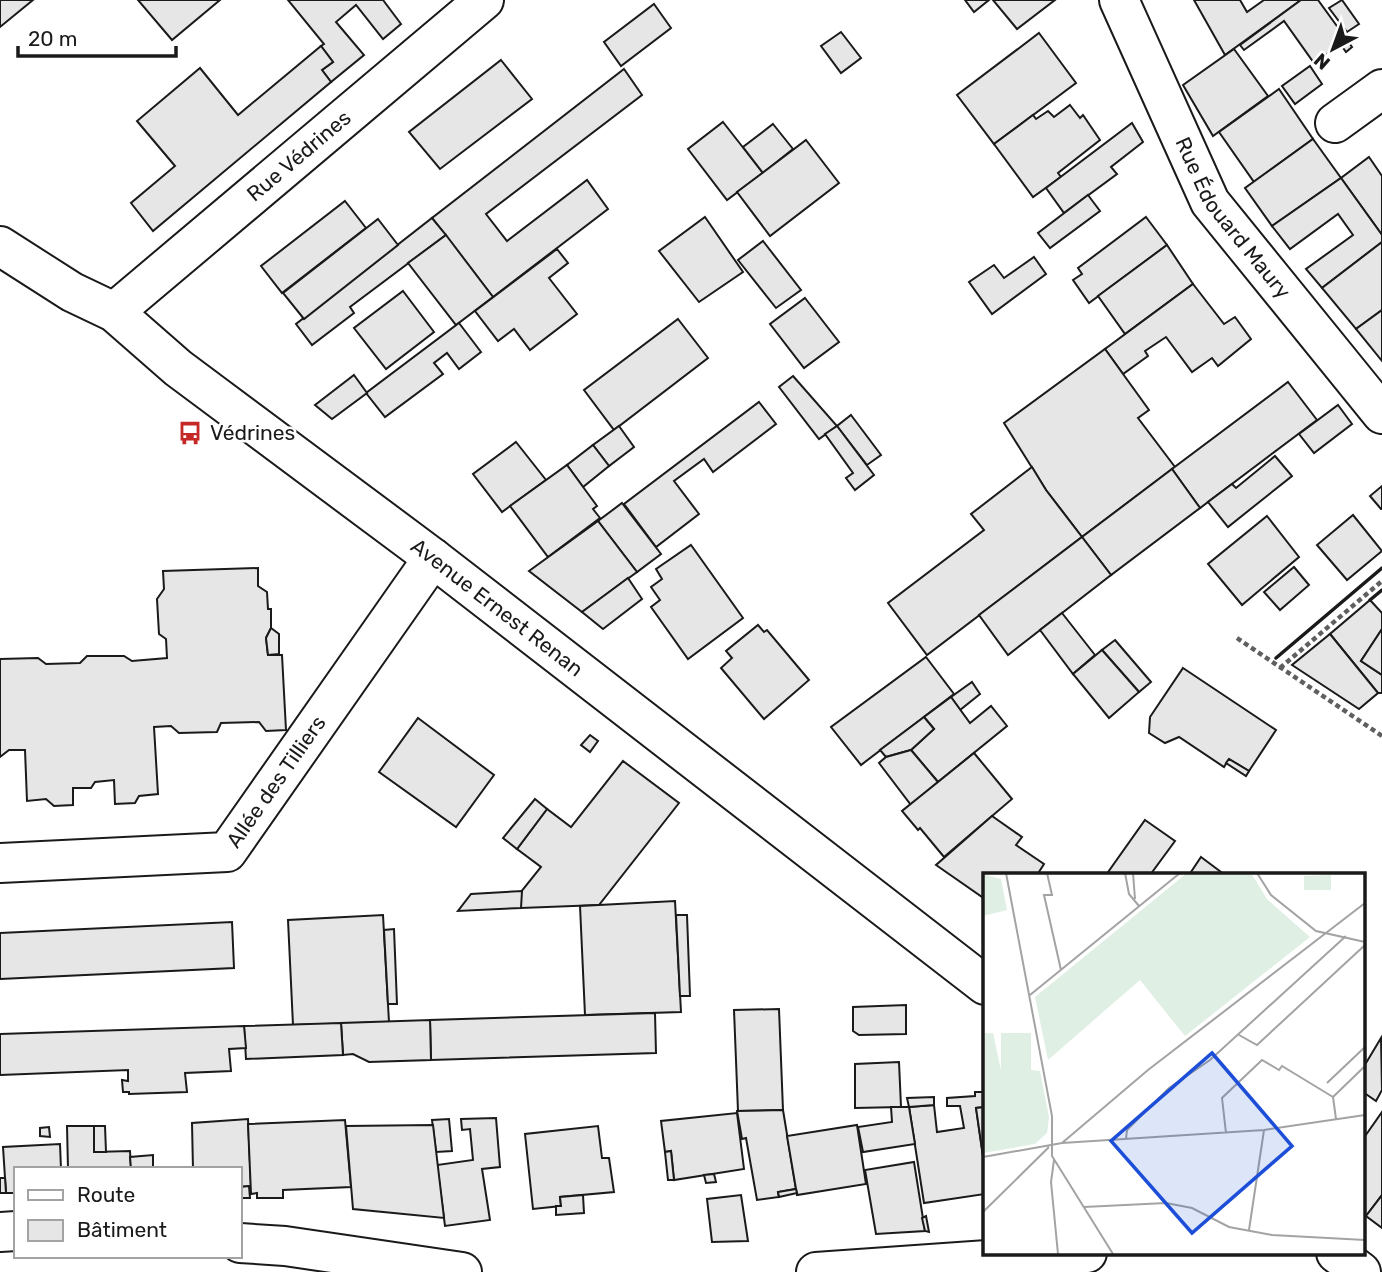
<svg xmlns="http://www.w3.org/2000/svg" width="1382" height="1272" font-family="Rubik,sans-serif">
  <style>
    .building { fill: #e6e6e6; stroke: #1a1a1a; stroke-width: 2 }
    .lines { fill: none; stroke-linecap: round; stroke-linejoin: round }
    .minor-casing { stroke: #1a1a1a; stroke-width: 42 }
    .path { stroke: #5f5f5f; stroke-width: 4.5; stroke-dasharray: 5 3.5; stroke-linecap: butt }
    .minor { stroke: #fff; stroke-width: 38 }
    .wall { stroke: #1a1a1a; stroke-width: 3.5 }
    .labels { text-anchor: middle; stroke-width: 5; stroke-linejoin: round; paint-order: stroke }
    .street-label { font-size: 21px; fill: #1a1a1a; stroke: #fff }
    .poi-label { font-size: 21px; fill: #1a1a1a; stroke: #fff; text-anchor: start }
    .inset-road { fill: none; stroke: #a3a3a3; stroke-width: 2 }
    .view { fill: #1d4ed8; fill-opacity: 0.15; stroke: #1d4ed8; stroke-width: 3.5 }
    .inset-edge { fill: none; stroke: #1a1a1a; stroke-width: 3.5 }
  </style>
  <rect width="100%" height="100%" fill="#fff"/>
  <g class="building">
    <polygon points="0,0 33,0 0,27"/>
    <polygon points="138,0 220,0 172,40"/>
    <polygon points="288,0 383,0 401,24 383,39 356,5 336,22 364,55 331,82 322,70 333,62 321,46 324,44"/>
    <polygon points="965,0 989,0 974,12"/>
    <polygon points="993,0 1055,0 1017,29"/>
    <polygon points="1194,0 1240,0 1247,12 1264,0 1301,0 1225,55"/>
    <polygon points="1301,0 1318,0 1347,40 1314,63 1284,21 1244,50 1240,45"/>
    <polygon points="1342,0 1359,24 1347,32 1329,8"/>
    <polygon points="654,4 671,28 621,66 604,42"/>
    <polygon points="841,32 861,58 841,73 821,46"/>
    <polygon points="1039,33 1076,83 994,144 957,95"/>
    <polygon points="1347,40 1352,47 1346,52 1341,45"/>
    <polygon points="321,46 333,62 322,70 331,82 153,231 131,203 175,166 137,121 200,68 238,115"/>
    <polygon points="1234,49 1268,96 1213,136 1183,85"/>
    <polygon points="501,60 532,99 440,169 409,132"/>
    <polygon points="1310,66 1322,84 1295,104 1282,86"/>
    <polygon points="624,69 642,95 486,214 507,241 587,180 608,209 493,297 432,218"/>
    <polygon points="1279,89 1313,139 1254,182 1219,132"/>
    <polygon points="1070,105 1080,118 1083,115 1100,140 1058,173 1061,177 1033,197 994,144 1033,115 1036,119 1048,111 1054,117"/>
    <polygon points="723,122 763,173 727,200 688,149"/>
    <polygon points="1132,123 1143,142 1111,167 1117,174 1064,213 1046,188"/>
    <polygon points="773,124 793,149 763,173 743,147"/>
    <polygon points="1313,139 1341,178 1272,226 1245,188"/>
    <polygon points="806,140 839,183 770,236 737,192"/>
    <polygon points="1369,157 1382,176 1382,235 1341,178"/>
    <polygon points="1341,178 1382,235 1382,242 1322,288 1306,269 1353,235 1338,214 1290,249 1272,226"/>
    <polygon points="1088,195 1100,211 1050,248 1038,233"/>
    <polygon points="345,201 366,228 282,293 261,266"/>
    <polygon points="705,217 743,272 699,302 659,251"/>
    <polygon points="1146,217 1167,245 1089,303 1073,280 1082,274 1078,268"/>
    <polygon points="432,218 446,235 350,307 354,313 312,345 296,324"/>
    <polygon points="378,219 398,245 304,319 283,293"/>
    <polygon points="446,235 493,297 456,325 408,263"/>
    <polygon points="763,241 801,290 776,308 738,260"/>
    <polygon points="1382,242 1382,310 1356,329 1322,288"/>
    <polygon points="1167,245 1193,284 1125,334 1098,296"/>
    <polygon points="557,249 568,263 549,278 577,314 530,350 514,329 498,341 475,311"/>
    <polygon points="1034,257 1046,274 992,314 969,282 994,265 1004,278"/>
    <polygon points="1193,284 1224,324 1235,317 1251,339 1218,366 1212,358 1192,372 1166,337 1145,351 1148,356 1123,374 1105,349"/>
    <polygon points="403,291 434,332 386,369 354,328"/>
    <polygon points="805,298 839,342 804,368 770,324"/>
    <polygon points="1382,310 1382,361 1356,329"/>
    <polygon points="678,319 708,358 614,430 584,390"/>
    <polygon points="459,323 481,352 459,369 447,353 434,363 443,374 385,417 366,393"/>
    <polygon points="1105,349 1149,410 1138,418 1175,467 1082,537 1046,490 1004,423"/>
    <polygon points="354,375 367,393 332,419 315,405"/>
    <polygon points="793,376 837,426 819,439 779,387"/>
    <polygon points="1288,382 1317,420 1200,508 1172,469"/>
    <polygon points="759,402 776,424 713,472 704,459 674,481 699,514 656,547 624,504"/>
    <polygon points="1338,405 1352,424 1314,453 1299,434"/>
    <polygon points="851,415 881,455 867,465 837,426"/>
    <polygon points="619,426 634,447 609,466 593,445"/>
    <polygon points="837,426 874,475 855,490 846,478 853,473 825,434"/>
    <polygon points="516,442 546,480 502,512 473,474"/>
    <polygon points="593,445 609,466 583,487 567,465"/>
    <polygon points="1275,456 1292,476 1228,527 1208,502 1232,484 1236,488"/>
    <polygon points="567,465 597,506 593,509 600,518 548,557 510,506"/>
    <polygon points="1032,467 1046,490 1082,537 927,655 888,603 984,530 971,514"/>
    <polygon points="1172,469 1200,508 1111,575 1082,537"/>
    <polygon points="1382,486 1382,509 1381,509 1370,496"/>
    <polygon points="622,503 661,554 637,572 598,521"/>
    <polygon points="1353,515 1382,551 1347,580 1317,545"/>
    <polygon points="1267,516 1299,557 1242,605 1208,564"/>
    <polygon points="598,521 637,572 582,612 529,571"/>
    <polygon points="1082,537 1111,575 1008,655 979,615"/>
    <polygon points="691,545 743,618 688,659 651,607 660,600 651,587 662,579 656,569"/>
    <polygon points="1294,567 1309,585 1280,610 1264,592"/>
    <polygon points="258,568 258,586 267,592 268,609 271,609 271,628 266,638 268,655 282,655 286,730 266,731 259,722 221,723 217,732 179,733 171,726 154,727 158,794 139,796 135,803 115,804 114,780 95,782 91,788 73,788 73,805 54,806 46,799 27,801 25,750 9,750 0,757 0,659 38,658 46,664 80,663 87,656 124,656 132,661 167,658 166,639 159,634 157,599 164,589 163,571"/>
    <polygon points="628,578 642,599 603,629 582,612"/>
    <polygon points="1370,600 1382,613 1382,629 1361,661 1382,675 1382,693 1378,693 1330,634"/>
    <polygon points="1062,613 1095,655 1073,674 1040,630"/>
    <polygon points="758,625 764,632 767,630 809,680 764,719 721,668 732,658 726,651"/>
    <polygon points="271,628 279,634 279,654 268,655 266,638"/>
    <polygon points="1382,629 1382,675 1361,661"/>
    <polygon points="1330,634 1378,693 1359,709 1292,665"/>
    <polygon points="1115,640 1151,682 1139,692 1102,650"/>
    <polygon points="1102,650 1139,692 1109,718 1073,674"/>
    <polygon points="926,657 954,694 861,765 831,727"/>
    <polygon points="1183,668 1276,730 1249,771 1229,759 1224,767 1179,737 1165,743 1149,733 1150,717"/>
    <polygon points="972,682 980,694 960,710 951,697"/>
    <polygon points="951,697 970,723 991,706 1007,726 938,782 911,750 934,729 924,717"/>
    <polygon points="924,717 934,729 911,750 886,757 880,750"/>
    <polygon points="418,718 494,775 456,827 379,772"/>
    <polygon points="590,735 598,741 590,752 581,745"/>
    <polygon points="911,750 938,782 911,805 879,763 886,757"/>
    <polygon points="974,753 1012,799 944,857 920,828 918,830 902,811"/>
    <polygon points="1229,759 1249,771 1246,776 1226,763"/>
    <polygon points="623,761 679,803 599,905 521,908 520,893 541,867 517,849 547,809 571,827"/>
    <polygon points="535,799 547,809 517,849 503,838"/>
    <polygon points="992,816 1022,837 1016,845 1044,864 1037,875 985,875 985,899 936,865"/>
    <polygon points="1145,820 1175,841 1150,875 1106,875"/>
    <polygon points="1201,857 1225,875 1189,875"/>
    <polygon points="522,891 521,908 458,911 471,894"/>
    <polygon points="675,901 681,1012 585,1015 580,906"/>
    <polygon points="383,915 389,1022 293,1025 288,920"/>
    <polygon points="676,915 687,915 690,996 680,996"/>
    <polygon points="232,922 234,968 0,979 0,933"/>
    <polygon points="394,929 397,1004 388,1004 384,930"/>
    <polygon points="906,1005 906,1034 859,1035 853,1031 853,1007"/>
    <polygon points="779,1009 783,1110 738,1111 734,1010"/>
    <polygon points="655,1013 656,1053 431,1060 430,1020"/>
    <polygon points="430,1020 431,1060 369,1062 353,1054 343,1055 341,1023"/>
    <polygon points="341,1023 343,1055 246,1059 244,1026"/>
    <polygon points="244,1026 246,1048 229,1049 231,1071 185,1073 187,1092 129,1094 129,1092 123,1092 122,1080 128,1081 128,1070 0,1075 0,1034"/>
    <polygon points="1381,1038 1382,1090 1376,1101 1363,1092 1363,1068"/>
    <polygon points="899,1062 901,1107 855,1108 855,1064"/>
    <polygon points="975,1092 985,1092 985,1107 976,1108 985,1170 985,1194 924,1203 909,1107 934,1105 937,1132 964,1128 960,1106 947,1106 947,1098 975,1096"/>
    <polygon points="934,1097 934,1105 909,1107 907,1098"/>
    <polygon points="891,1107 909,1107 915,1144 863,1152 858,1127 892,1122"/>
    <polygon points="985,1107 985,1170 976,1108"/>
    <polygon points="783,1110 796,1189 778,1192 779,1197 757,1200 746,1138 742,1139 737,1111"/>
    <polygon points="1382,1112 1382,1195 1366,1216 1363,1214 1363,1139"/>
    <polygon points="737,1113 744,1169 674,1180 671,1151 665,1152 661,1121"/>
    <polygon points="496,1118 500,1167 482,1169 490,1220 445,1226 437,1165 473,1160 470,1129 462,1130 461,1119"/>
    <polygon points="248,1119 251,1186 240,1187 240,1169 193,1169 192,1123"/>
    <polygon points="449,1119 452,1151 436,1152 432,1120"/>
    <polygon points="345,1120 351,1187 283,1190 283,1198 257,1198 257,1193 251,1194 248,1124"/>
    <polygon points="433,1125 444,1218 353,1209 346,1126"/>
    <polygon points="857,1125 866,1184 797,1195 787,1136"/>
    <polygon points="67,1126 94,1126 94,1152 130,1151 131,1169 68,1169"/>
    <polygon points="94,1126 105,1126 106,1152 94,1152"/>
    <polygon points="598,1126 602,1158 609,1158 614,1192 560,1197 561,1206 533,1209 525,1134"/>
    <polygon points="49,1127 50,1137 40,1136 40,1128"/>
    <polygon points="60,1144 61,1169 16,1169 16,1193 6,1193 3,1147"/>
    <polygon points="671,1151 674,1180 668,1180 665,1152"/>
    <polygon points="153,1155 153,1169 131,1169 130,1157"/>
    <polygon points="914,1162 925,1231 876,1234 865,1170"/>
    <polygon points="714,1174 716,1182 706,1183 704,1175"/>
    <polygon points="0,1178 5,1178 6,1193 0,1193"/>
    <polygon points="249,1186 250,1198 240,1198 240,1187"/>
    <polygon points="796,1189 797,1193 779,1197 778,1192"/>
    <polygon points="583,1195 584,1213 556,1215 556,1206 561,1206 560,1197"/>
    <polygon points="741,1195 748,1241 712,1242 707,1199"/>
    <polygon points="1382,1195 1382,1228 1366,1216"/>
    <polygon points="926,1216 929,1232 925,1231 922,1218"/>
  </g>
  <g class="lines">
    <g class="minor-casing">
      <g id="minor">
        <path id="s1" d="M1119,0L1210,202L1382,414"/>
        <polyline points="1335,123 1382,89"/>
        <path id="s2" d="M0,246L72,292L114,312L178,368L433,558L985,985"/>
        <path id="s3" d="M114,312L484,0"/>
        <path id="s4" d="M0,863L227,852L433,558"/>
        <polyline points="0,1232 16,1231"/>
        <polyline points="240,1243 285,1246 462,1272"/>
        <polyline points="1336,1253 1361,1272"/>
        <polyline points="816,1272 1087,1253"/>
      </g>
    </g>
    <g class="path">
      <polyline points="1237,638 1382,736"/>
      <polyline points="1280,668 1382,581"/>
    </g>
    <use href="#minor" class="minor"/>
    <g class="wall">
      <polyline points="1370,600 1382,590"/>
      <polyline points="1276,658 1382,568"/>
    </g>
  </g>
  <defs>
    <g id="bus-bare" transform="scale(1.89)"><path d="M-5-6H5V4H4V6H2V4H-2V6H-4V4H-5ZM-3.5-4V0h7V-4ZM-3.5 1.2v1.5H-2V1.2ZM2 1.2v1.5H3.5V1.2Z" fill="#c62828" stroke="#fff" stroke-width="2.5" paint-order="stroke"/></g>
  </defs>
  <g fill-rule="evenodd">
    <use href="#bus-bare" x="190" y="433"/>
  </g>
  <g class="labels">
    <g class="street-label">
      <text dy="7" stroke="none"><textPath href="#s3" startOffset="242">Rue Védrines</textPath></text>
      <text dy="7" stroke="none"><textPath href="#s1" startOffset="247">Rue Édouard Maury</textPath></text>
      <text dy="7" stroke="none"><textPath href="#s2" startOffset="616">Avenue Ernest Renan</textPath></text>
      <text dy="7" stroke="none"><textPath href="#s4" startOffset="313">Allée des Tilliers</textPath></text>
    </g>
    <g class="poi-label">
      <text x="210" y="440">Védrines</text>
    </g>
  </g>
  <g transform="translate(983 873)">
    <rect width="382" height="382" fill="#fff"/>
    <path d="M204,0H268L284,26L327,64L202,163L157,107L65,187L52,124ZM0,1L18,6L24,37L0,43ZM348,2V17H321V3ZM0,160H10L18,197V160H48V197L57,198L66,244L64,260L52,271L0,280Z" fill="#e0efe3"/>
    <path class="inset-road" d="M23,0L69,243V283L130,381M64,0L69,22H61L78,97M142,0L146,21L156,33M150,0L152,26M274,0L288,22L333,58L382,69M47,122L197,0M256,162L274,172L382,72M344,210L382,174M350,224L382,193M350,224L353,246M243,260L239,225L279,187L296,197L299,193L350,224M143,266L144,257L186,215L227,187L363,63M79,270L165,197L382,30M0,284L79,270L281,257L382,242M71,287L68,309L75,381M101,334L183,330L209,335L246,354L289,362L382,367M0,339L66,274M266,357L281,257"/>
    <path class="view" d="M229,180L309,273L209,360L128,268Z"/>
    <rect width="382" height="382" class="inset-edge"/>
  </g>
  <rect x="14" y="1167" width="228" height="91" fill="#ffffff" stroke="#a3a3a3" stroke-width="2"/>
  <rect x="28" y="1190" width="35" height="10" fill="#ffffff" stroke="#a3a3a3" stroke-width="2"/>
  <text x="77" y="1202" font-size="21" fill="#1a1a1a">Route</text>
  <rect x="28" y="1220" width="35" height="21" fill="#e6e6e6" stroke="#a3a3a3" stroke-width="2"/>
  <text x="77" y="1237" font-size="21" fill="#1a1a1a">Bâtiment</text>
  <g transform="translate(1333 49) rotate(221)" stroke="#ffffff" stroke-width="5" paint-order="stroke">
  <path d="M0-5L12 26L0 18L-12 26Z" fill="#1a1a1a"/>
  <text y="-10" font-size="19" font-weight="bold" text-anchor="middle" fill="#1a1a1a">N</text>
  </g>
  <path d="M18 46v10h158v-10" fill="none" stroke="#1a1a1a" stroke-width="3.5"/>
  <text x="28" y="46" font-size="21" fill="#1a1a1a" stroke="#ffffff" stroke-width="5" paint-order="stroke">20 m</text>
</svg>
